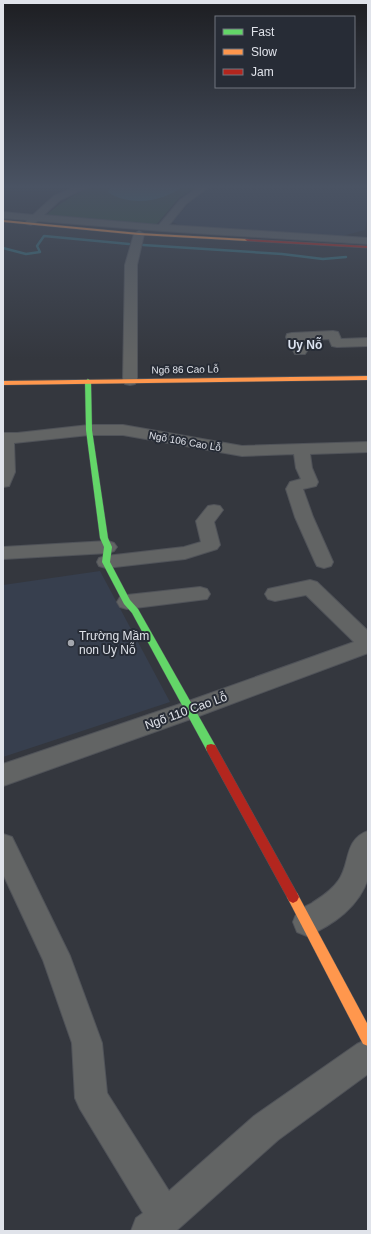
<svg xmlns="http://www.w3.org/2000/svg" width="371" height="1234" font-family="Helvetica,sans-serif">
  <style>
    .built { fill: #373f4e }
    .green { fill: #365041 }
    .water { fill: #366c78 }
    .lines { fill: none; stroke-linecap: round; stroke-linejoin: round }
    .stream { stroke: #366c78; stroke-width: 2.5 }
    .street-casing { stroke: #505359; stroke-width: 2 }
    .fast-casing { stroke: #505359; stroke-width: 1 }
    .slow-casing { stroke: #505359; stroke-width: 1 }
    .jam-casing { stroke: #505359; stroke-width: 1 }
    .street { fill: #626464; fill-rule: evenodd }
    .fast { fill: #63d668; fill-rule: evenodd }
    .slow { fill: #ff974d; fill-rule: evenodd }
    .jam { fill: #b3261e; fill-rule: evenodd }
    .poi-dot { fill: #a4a7ae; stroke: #272c36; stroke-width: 1.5 }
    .labels { text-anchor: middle; stroke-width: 4; stroke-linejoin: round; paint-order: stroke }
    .far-street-label { font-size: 10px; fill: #e0e3ea; stroke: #272c36 }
    .far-quarter-label { font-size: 12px; font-weight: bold; fill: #dce3f0; stroke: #272c36 }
    .poi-label { font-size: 12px; fill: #e0e3ea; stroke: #272c36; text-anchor: start }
    .street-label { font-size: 12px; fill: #e0e3ea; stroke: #272c36 }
  </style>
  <rect width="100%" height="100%" fill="#34373e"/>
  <g class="built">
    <polygon points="210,186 360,186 367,189 368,215 365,230 342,236 182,226 172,222 195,197"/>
    <polygon points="100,571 170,702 3,757 3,585"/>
  </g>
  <path class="green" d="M92,186H198L179,198L155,226L44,217C59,204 74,194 92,186Z"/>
  <path class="water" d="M110,186H183C164,202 129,207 108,192Z"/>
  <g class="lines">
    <g class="stream">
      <polyline points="143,245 282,254 323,259 346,257"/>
      <polyline points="3,248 26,254 40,252 37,246 44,236 129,244"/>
    </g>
    <g class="street-casing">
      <g id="street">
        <polygon points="77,186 90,186 60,200 44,215 159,225 180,200 200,186 210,186 186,204 169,225 368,238 368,244 162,231 38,221 31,225 27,224 26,222 27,220 3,218 3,212 33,215 54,196"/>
        <polygon points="139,231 144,234 137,265 137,381 135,384 130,385 125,384 123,381 125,265 134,234"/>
        <polygon points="333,331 338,332 341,339 368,338 368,346 337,347 332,346 329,339 300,340 307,351 305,354 295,354 286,337 287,334 292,333"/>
        <polygon points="89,425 123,425 242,446 368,442 368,452 310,454 312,468 318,482 316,486 303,489 313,517 333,562 331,566 324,568 317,566 315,562 295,517 286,489 290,482 301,479 296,468 294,454 242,456 123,435 89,435 14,443 15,472 9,486 3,487 3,433 17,433"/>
        <polygon points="214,505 220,506 223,510 214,522 220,545 217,549 185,559 106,568 99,566 97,562 99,558 106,556 184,547 201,542 196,521 208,506"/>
        <polygon points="108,541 114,543 117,547 114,551 108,553 3,559 3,547"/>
        <polygon points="310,580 317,582 368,631 368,653 199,716 3,786 3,764 183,703 354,642 306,595 275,601 268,599 265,594 268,589"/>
        <polygon points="200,587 207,589 210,594 207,599 127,609 120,607 117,602 120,597 127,595"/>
        <path d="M368,831C368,844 371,865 368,878C360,906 333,925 307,936L297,932L293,922C294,919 295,916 297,913C299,909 307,906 312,903C321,897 331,891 338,881C351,864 343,840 368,831Z"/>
        <polygon points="3,834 12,837 70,956 102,1043 107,1093 169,1191 254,1116 357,1044 368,1039 368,1074 278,1140 176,1231 131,1231 136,1218 143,1213 80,1109 75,1098 72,1043 43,960 3,874"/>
      </g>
    </g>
    <g class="fast-casing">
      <polygon id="fast" points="88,379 91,381 92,430 108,538 112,547 110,562 130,600 138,609 215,745 216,748 215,751 211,752 207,751 132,613 124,604 102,562 104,547 100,538 86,430 85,381"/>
    </g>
    <g class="slow-casing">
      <g id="slow">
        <polygon points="3,220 139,233 247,239 249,240 247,241 139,235 3,222"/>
        <polygon points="368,376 368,380 3,385 3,381"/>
        <polygon points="293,891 297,893 368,1025 368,1046 363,1044 289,901 287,897 289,893"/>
      </g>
    </g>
    <g class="jam-casing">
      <g id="jam">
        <polygon points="365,186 368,186 368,188"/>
        <polygon points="245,239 368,246 368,248 247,241"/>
        <polygon points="211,744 215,745 297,893 299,897 297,901 293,903 289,901 207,751 206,748 207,745"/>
      </g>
    </g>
    <use href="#street" class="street"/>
    <use href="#fast" class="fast"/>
    <use href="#slow" class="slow"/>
    <use href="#jam" class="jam"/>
  </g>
  <linearGradient id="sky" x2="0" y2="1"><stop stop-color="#1d1e22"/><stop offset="0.52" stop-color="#4a5363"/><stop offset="1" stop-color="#4a5363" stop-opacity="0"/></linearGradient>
  <rect width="371" height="359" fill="url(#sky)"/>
  <circle class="poi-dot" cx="71" cy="643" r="4"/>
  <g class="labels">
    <g class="far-street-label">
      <text transform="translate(185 369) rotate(-1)" y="4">Ngõ 86 Cao Lỗ</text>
      <text transform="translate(185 441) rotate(10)" y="4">Ngõ 106 Cao Lỗ</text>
    </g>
    <g class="far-quarter-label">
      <text x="305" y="349">Uy Nỗ</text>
    </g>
    <g class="poi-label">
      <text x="79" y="640">Trường Mầm<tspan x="79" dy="14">non Uy Nỗ</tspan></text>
    </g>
    <g class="street-label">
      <text transform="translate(186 711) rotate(-20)" y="4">Ngõ 110 Cao Lỗ</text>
    </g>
  </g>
  <rect width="371" height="1234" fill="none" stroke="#e0e3ea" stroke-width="8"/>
  <rect x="215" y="16" width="140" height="72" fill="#272c36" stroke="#71757e"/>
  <rect x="223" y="29" width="20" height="6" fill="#63d668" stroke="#71757e"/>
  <text x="251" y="36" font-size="12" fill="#e0e3ea">Fast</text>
  <rect x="223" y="49" width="20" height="6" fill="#ff974d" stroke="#71757e"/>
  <text x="251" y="56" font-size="12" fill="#e0e3ea">Slow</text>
  <rect x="223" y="69" width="20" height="6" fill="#b3261e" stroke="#71757e"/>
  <text x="251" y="76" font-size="12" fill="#e0e3ea">Jam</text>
</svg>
